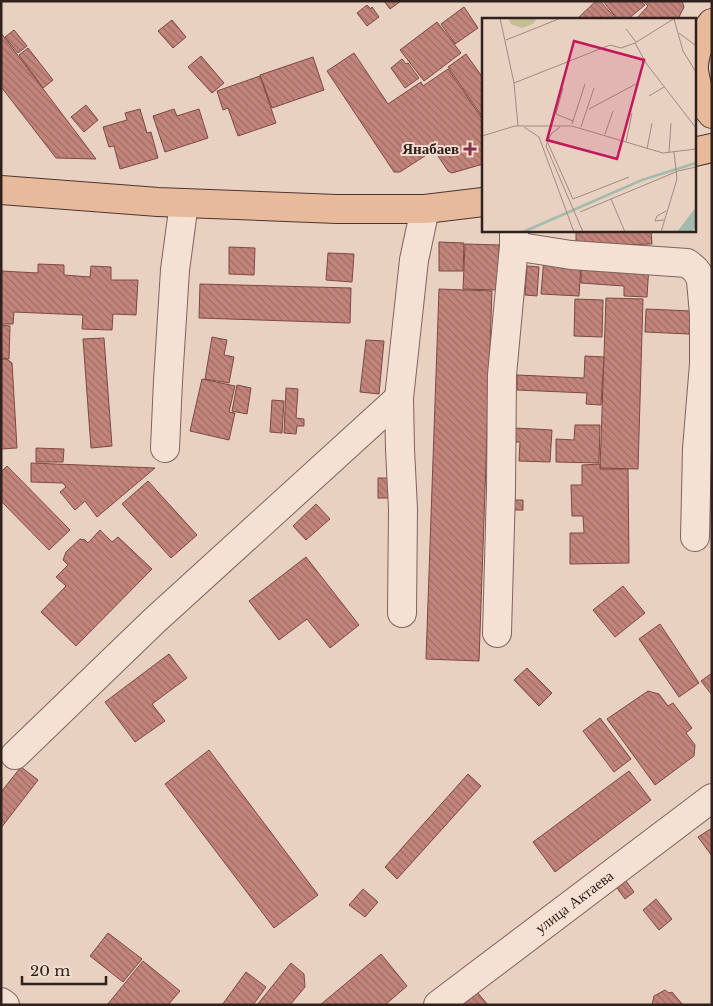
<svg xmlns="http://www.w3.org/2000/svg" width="713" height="1006" font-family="'Libre Baskerville',serif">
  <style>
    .building { fill: url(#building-back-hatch); stroke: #7c4943 }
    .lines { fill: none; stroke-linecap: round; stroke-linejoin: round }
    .minor-casing { stroke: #7f635b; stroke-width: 30 }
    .major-casing { stroke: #4d342f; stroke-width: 30 }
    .minor { stroke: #f4e1d3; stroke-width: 28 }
    .major { stroke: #e8ba9c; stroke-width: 28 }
    .poi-dot { fill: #88314b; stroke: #f0ddd0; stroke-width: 2 }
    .labels { text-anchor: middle; stroke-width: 4; stroke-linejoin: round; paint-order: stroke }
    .poi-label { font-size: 15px; font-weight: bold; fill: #31211d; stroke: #f0ddd0; text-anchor: end }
    .street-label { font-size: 15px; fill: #31211d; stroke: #f0ddd0 }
    .inset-river { fill: none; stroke: #a3bbad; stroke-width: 2.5 }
    .inset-road { fill: none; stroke: #9f8b7f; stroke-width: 1 }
    .view { fill: #c2185b; fill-opacity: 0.15; stroke: #c2185b; stroke-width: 2.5 }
    .inset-edge { fill: none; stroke: #31211d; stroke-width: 2.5 }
  </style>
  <defs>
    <pattern id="building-back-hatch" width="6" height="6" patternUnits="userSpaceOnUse" patternTransform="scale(1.25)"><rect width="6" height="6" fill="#c2847b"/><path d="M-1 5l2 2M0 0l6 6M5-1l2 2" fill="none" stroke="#9e6c64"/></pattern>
  </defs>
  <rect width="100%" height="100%" fill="#e8d1c1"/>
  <g class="building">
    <polygon points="384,1 401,1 390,9"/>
    <polygon points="596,1 600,1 616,19 577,19"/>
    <polygon points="603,1 641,1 645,5 628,19 617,19"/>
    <polygon points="643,1 682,1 684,7 678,19 636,19 648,6"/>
    <polygon points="367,5 371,9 372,7 379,17 367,26 357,13"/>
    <polygon points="464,7 478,28 455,44 441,24"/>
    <polygon points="172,20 186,37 173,48 158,31"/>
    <polygon points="437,22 461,53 424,81 400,50"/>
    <polygon points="14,30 27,46 18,53 5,37"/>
    <polygon points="1,33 96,159 56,158 2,88 1,89"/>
    <polygon points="28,48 53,80 43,88 19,55"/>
    <polygon points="354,53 388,104 421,82 423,86 448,69 483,120 483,164 452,173 448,171 434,150 400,172 394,172 327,71"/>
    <polygon points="466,54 483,78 483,118 448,67"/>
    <polygon points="201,56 224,83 212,93 188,67"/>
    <polygon points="313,57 324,90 272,108 260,75"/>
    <polygon points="402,59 406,64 408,63 419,78 405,88 391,68"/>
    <polygon points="260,76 276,123 238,136 228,108 223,110 217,91"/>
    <polygon points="86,105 98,120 84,132 71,117"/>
    <polygon points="140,109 147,133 151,132 158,158 120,169 114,146 109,147 103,127 127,120 125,113"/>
    <polygon points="174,109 177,116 199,109 208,138 165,152 153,116"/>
    <polygon points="576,230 651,230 652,244 576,246"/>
    <polygon points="439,242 464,243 463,271 439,271"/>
    <polygon points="465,244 499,245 498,290 463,289"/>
    <polygon points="229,247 255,248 254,275 229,274"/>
    <polygon points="328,253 354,254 352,282 326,280"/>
    <polygon points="544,258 581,265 579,296 541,294"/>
    <polygon points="38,264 64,265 64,275 90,277 91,266 111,267 111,280 138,280 136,315 113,314 112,330 82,329 83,315 14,312 13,324 1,324 1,271 38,273"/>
    <polygon points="649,265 647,297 624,296 624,286 581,283 581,268"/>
    <polygon points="527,266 539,267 537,296 525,295"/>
    <polygon points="200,284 351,288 350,323 199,318"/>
    <polygon points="439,289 492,291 479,661 426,659"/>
    <polygon points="606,298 643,299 638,469 600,468"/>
    <polygon points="575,299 603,300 602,337 574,336"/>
    <polygon points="646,309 691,311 689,334 645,332"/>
    <polygon points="1,325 10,326 9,359 1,358"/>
    <polygon points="212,337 227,340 224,355 234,357 229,383 205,379"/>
    <polygon points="104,338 112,446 91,448 83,339"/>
    <polygon points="366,340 384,341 379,394 360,392"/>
    <polygon points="585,356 604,357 601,405 586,404 587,393 517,390 517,375 584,378"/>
    <polygon points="1,359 7,359 12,363 17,448 1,449"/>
    <polygon points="202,379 235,386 229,412 235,413 229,440 190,431"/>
    <polygon points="237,385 251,388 247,414 232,411"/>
    <polygon points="286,388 298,389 296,418 304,419 304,426 297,426 296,434 284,433"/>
    <polygon points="272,400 284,401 282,433 270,432"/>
    <polygon points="575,425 600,425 599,463 556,462 556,439 574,440"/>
    <polygon points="514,428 552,430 550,462 519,461 520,442 514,442"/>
    <polygon points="36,448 64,449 63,462 36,462"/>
    <polygon points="31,463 155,468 97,517 85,501 75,510 60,492 66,487 63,483 31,482"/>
    <polygon points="600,464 600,469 628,469 629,563 570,564 570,533 584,533 583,516 572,516 571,485 582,485 582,465"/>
    <polygon points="7,466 70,530 49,550 1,501 1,472"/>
    <rect x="378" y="478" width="14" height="20"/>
    <polygon points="148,481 197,535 171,558 122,504"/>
    <polygon points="509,500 523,500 523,510 508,510"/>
    <polygon points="316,504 330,519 306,540 293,526"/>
    <polygon points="100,530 112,542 118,537 152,569 76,646 41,612 66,586 56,577 68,565 63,560 66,552 80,539 85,540 88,543"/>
    <polygon points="306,557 359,625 330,648 307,619 279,640 249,601"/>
    <polygon points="623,586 645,613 615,637 593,610"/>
    <polygon points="660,624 699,683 679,697 639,639"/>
    <polygon points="169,654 187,678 152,704 165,721 135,742 105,702"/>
    <polygon points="527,668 552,693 539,706 514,680"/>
    <polygon points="712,673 712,695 701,681"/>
    <polygon points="648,691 659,694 668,706 673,703 692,728 686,733 695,745 694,756 655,785 607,719"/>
    <polygon points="600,718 631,759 614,772 583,731"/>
    <polygon points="209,750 318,895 274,928 165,784"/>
    <polygon points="21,767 38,780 1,828 1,792"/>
    <polygon points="629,771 651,800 555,872 533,842"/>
    <polygon points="468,774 481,786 397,879 385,867"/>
    <polygon points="712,828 712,856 698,837"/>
    <polygon points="626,881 634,892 625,899 617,888"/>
    <polygon points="363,889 378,902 365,917 349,905"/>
    <polygon points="656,899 672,919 659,930 643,910"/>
    <polygon points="108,933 142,959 123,982 90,956"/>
    <polygon points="381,954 407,986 385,1005 320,1005"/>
    <polygon points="143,961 180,991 168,1005 107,1005"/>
    <polygon points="291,963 304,974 305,987 290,1005 257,1005"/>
    <polygon points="246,972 266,987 253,1005 222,1005"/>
    <polygon points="665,990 669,993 672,992 683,1005 652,1005 654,996"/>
    <polygon points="477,992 488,1005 460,1005"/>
  </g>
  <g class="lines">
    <g class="minor-casing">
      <g id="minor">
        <path d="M514,246L571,255L687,263C694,268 699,272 701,281L704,314V364L697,449L695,537"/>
        <polyline points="165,448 168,381 175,270 184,203"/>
        <polyline points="402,613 403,509 400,449 399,398 414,260 425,209"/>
        <polyline points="497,633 501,490 502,375 514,246 514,230"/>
        <polyline points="15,755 154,621 399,398"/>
        <polyline points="1,1002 5,1005"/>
        <path id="s1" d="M438,1005L712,798"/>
      </g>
    </g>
    <g class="major-casing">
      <g id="major">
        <path d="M694,65C695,49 702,36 712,23"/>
        <path d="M694,71C697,87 700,102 712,114"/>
        <polyline points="694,152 712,148"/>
        <polyline points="1,190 158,202 337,209 425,209 483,202"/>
      </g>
    </g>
    <use href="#minor" class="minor"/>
    <use href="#major" class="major"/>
  </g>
  <path class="poi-dot" d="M467.5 141.5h5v5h5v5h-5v5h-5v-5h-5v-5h5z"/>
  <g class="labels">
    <g class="poi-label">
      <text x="459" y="154">Янабаев</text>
    </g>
    <g class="street-label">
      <text dy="5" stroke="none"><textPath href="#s1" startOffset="171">улица Актаева</textPath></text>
    </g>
  </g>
  <g transform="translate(482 18)">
    <rect width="214" height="214" fill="#e8d1c1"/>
    <path d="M26,0H55L51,6L40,10L29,6Z" fill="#c5bd96"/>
    <path d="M214,189V208L210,214H195Z" fill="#a3bbad"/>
    <path class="inset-river" d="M41,214L160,162L214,145"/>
    <path class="inset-road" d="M18,0L32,65L36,108M192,1L201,33L214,54M144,11L154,24M197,15L213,27M24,22L79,0M153,25L164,45L214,110M32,65L128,27L139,30L153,25L193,0M81,70L74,96L91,103M167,78L182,69M107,91L154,66M90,106L103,66M42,109L57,119L92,214M78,109L69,116L64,128L101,214M99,109L112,70M123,116L131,93M0,118L33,108H90L181,135L214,131M65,123L91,181L147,159M144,124L150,95M165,131L170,105M187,135L189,105M129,181L143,214M98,194L196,153L214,149M182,202L173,203L175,198L184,193M179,214L195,161L192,134"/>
    <path class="view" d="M92,23L162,42L135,141L65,122Z"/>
    <rect width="214" height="214" class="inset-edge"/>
  </g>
  <rect width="713" height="1006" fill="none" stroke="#31211d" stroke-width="5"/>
  <path d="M22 976v8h84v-8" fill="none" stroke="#31211d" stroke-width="2.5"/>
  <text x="30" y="976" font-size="15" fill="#31211d" stroke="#f0ddd0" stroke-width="4" paint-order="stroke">20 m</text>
</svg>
